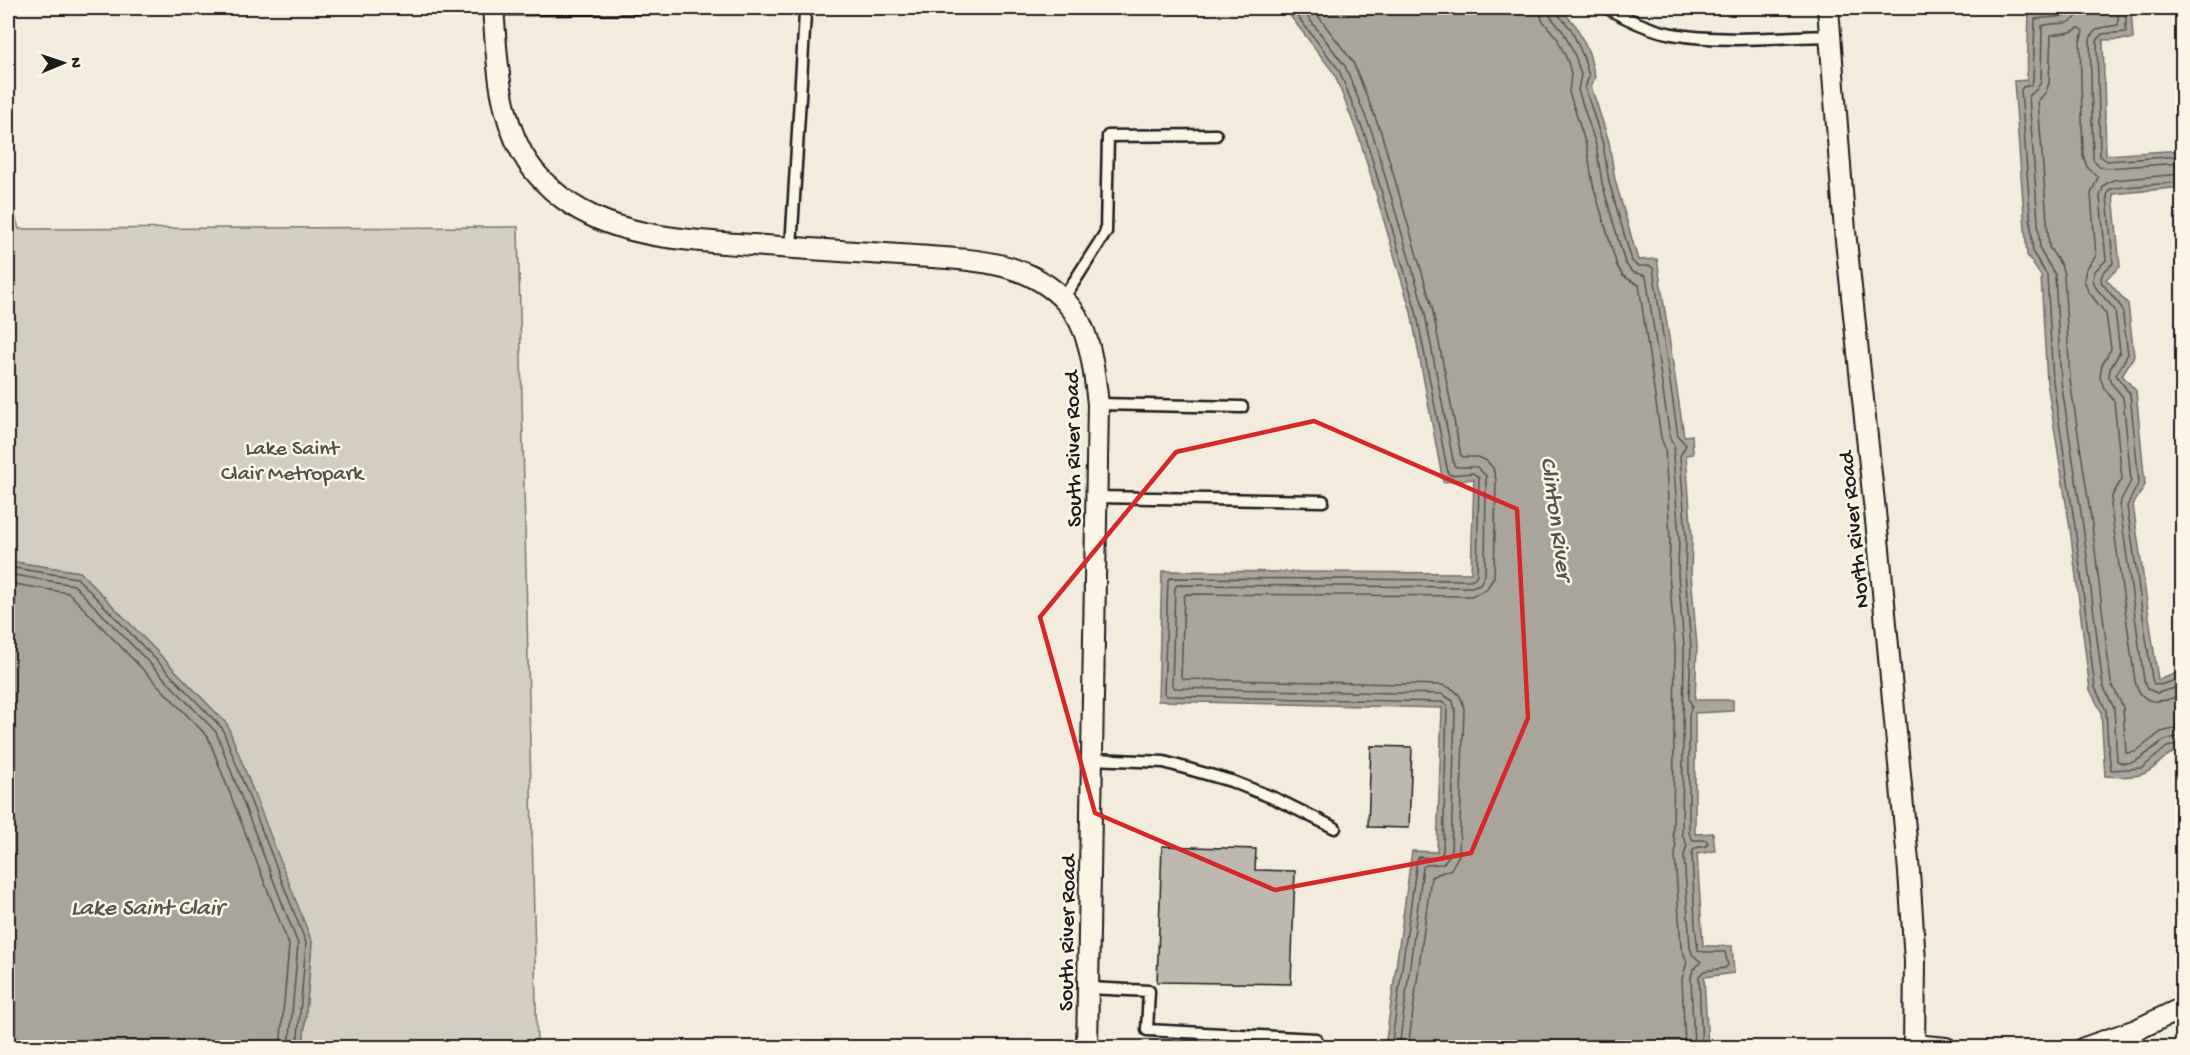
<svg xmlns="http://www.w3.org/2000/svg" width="2190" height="1055" font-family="'Gochi Hand',sans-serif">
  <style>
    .green { fill: #d3cec1; stroke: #78756e; stroke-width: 1.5 }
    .water { fill: #aaa59b; stroke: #716e68; stroke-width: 1.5 }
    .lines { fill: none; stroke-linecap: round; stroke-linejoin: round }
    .shore { stroke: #55534f; stroke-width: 1.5 }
    .building { fill: #beb9ae; stroke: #1c1c1c; stroke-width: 1.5 }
    .service-casing { stroke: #1c1c1c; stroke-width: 15 }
    .minor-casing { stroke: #1c1c1c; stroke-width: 24 }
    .service { stroke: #fcf5e5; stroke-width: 10 }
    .minor { stroke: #fcf5e5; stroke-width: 20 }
    .marked { fill: none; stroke: #d62828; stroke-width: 4.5; stroke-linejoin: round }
    .labels { text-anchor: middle; stroke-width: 5; stroke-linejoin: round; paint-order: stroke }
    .park-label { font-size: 22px; fill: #53514e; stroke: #fcf5e5 }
    .street-label { font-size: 22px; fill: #1c1c1c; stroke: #fcf5e5 }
    .water-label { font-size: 24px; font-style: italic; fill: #55534f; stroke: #fcf5e5 }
  </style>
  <rect width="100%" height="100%" fill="#f3ecdd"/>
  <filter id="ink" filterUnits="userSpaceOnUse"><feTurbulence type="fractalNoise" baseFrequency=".0167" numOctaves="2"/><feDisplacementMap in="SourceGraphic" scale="12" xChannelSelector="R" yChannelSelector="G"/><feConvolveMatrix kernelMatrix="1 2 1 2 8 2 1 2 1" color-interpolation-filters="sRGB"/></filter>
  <g filter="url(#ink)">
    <polygon class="green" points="8,190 19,229 518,227 537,1047 303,1047 312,942 80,572 8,561"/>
    <g class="water">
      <polygon points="1276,8 1560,8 1576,26 1589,53 1595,77 1591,86 1609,142 1615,180 1638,260 1657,259 1684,436 1692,435 1693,454 1686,455 1692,537 1691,574 1697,647 1695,700 1733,700 1733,711 1695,713 1695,834 1713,833 1715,851 1697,854 1703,946 1732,946 1734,973 1704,977 1708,1047 1385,1047 1412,851 1437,852 1442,708 1158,701 1162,571 1471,573 1474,479 1443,482 1411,312 1360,140 1334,73 1288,13"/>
      <path d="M2131,8L2133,39L2103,40L2106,155L2182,150V187L2113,194L2120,267L2106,279L2128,304L2134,356L2122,375L2136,391L2145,485L2133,505L2158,680L2182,671V749C2163,754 2156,770 2143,774C2131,778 2117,777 2105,776L2101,711L2090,690L2070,528L2047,382L2041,276L2027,255L2014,81L2027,80L2029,12Z"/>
      <polygon points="8,561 80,572 227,724 312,942 303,1047 8,1047"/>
    </g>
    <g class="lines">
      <g class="shore">
        <polyline points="1291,8 1339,70 1366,138 1416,311 1448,473 1450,475 1473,473 1479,478 1477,574 1475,578 1470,580 1170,578 1168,580 1164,693 1167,696 1441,702 1447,705 1443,852 1438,858 1419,857 1417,860 1391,1048"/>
        <polyline points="1301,8 1345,66 1373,135 1424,309 1454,465 1456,467 1477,467 1486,476 1485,575 1480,584 1471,587 1177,585 1175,588 1172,685 1175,688 1442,694 1453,701 1455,710 1451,853 1443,864 1426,865 1423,867 1399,1048"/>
        <path d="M1312,8L1353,62L1381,132L1432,307L1461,456L1464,457H1478L1487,461L1493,468L1496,480L1494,577L1486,590L1471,596L1186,594L1184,597L1181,677L1184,679L1442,685C1456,688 1463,696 1464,710L1459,855L1451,869L1431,877L1408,1048"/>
        <polyline points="1539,8 1542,20 1557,38 1568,62 1571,74 1569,92 1587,148 1593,185 1617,266 1623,276 1639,285 1661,438 1665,448 1670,538 1669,574 1675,647 1673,834 1676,846 1675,856 1681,947 1687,962 1682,979 1685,1048"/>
        <polyline points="1548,8 1550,16 1564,33 1576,58 1581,75 1578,90 1596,145 1602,183 1625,263 1632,272 1646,276 1670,438 1675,447 1673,456 1679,538 1678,574 1684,647 1682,834 1687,845 1684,856 1690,947 1692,954 1701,962 1693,970 1691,977 1694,1048"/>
        <polyline points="1556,8 1557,13 1571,29 1583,56 1589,76 1585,88 1603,144 1609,182 1632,261 1637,266 1650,266 1653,268 1678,436 1686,445 1680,456 1686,537 1685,574 1691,647 1689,699 1692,706 1689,714 1689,833 1693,840 1706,840 1708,843 1706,846 1695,848 1692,853 1695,925 1698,950 1704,952 1725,952 1728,965 1725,968 1704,971 1699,976 1702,1048"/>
        <polyline points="2071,8 2071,13 2065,16 2035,19 2033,80 2031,85 2023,87 2021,90 2033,253 2047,275 2053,382 2075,527 2095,688 2106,710 2108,746 2111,770 2142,768 2167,747 2182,744"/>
        <path d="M2079,8C2077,29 2057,21 2042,26L2041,82L2037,89L2029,96L2040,250L2055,275L2061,381L2083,526L2103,686L2114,708L2117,761C2136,770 2149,749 2163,741C2169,738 2176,737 2182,736"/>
        <path d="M2118,8V25C2106,28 2094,25 2090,40L2093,159L2099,166L2106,168L2182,163"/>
        <polyline points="2126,8 2126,32 2102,34 2097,41 2100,156 2107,161 2182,156"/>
        <polyline points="2182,174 2113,180 2104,185 2100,196 2106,260 2095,271 2093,280 2096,288 2115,310 2120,352 2110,369 2109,376 2111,383 2123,397 2131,481 2121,500 2120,507 2144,681 2148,689 2157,693 2182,686"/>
        <path d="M2182,182L2114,188L2109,190L2107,196L2113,263C2108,270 2098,273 2102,283L2122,308L2128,354L2116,375L2130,394L2139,482L2127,506L2152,679L2154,684L2160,685L2182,678"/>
        <polyline points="8,567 77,578 222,728 306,943 297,1048"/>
        <polyline points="8,574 74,585 216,732 298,944 289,1048"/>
        <polyline points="8,583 69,593 208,737 289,945 280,1048"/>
        <path d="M2182,695C2163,702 2142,709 2135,681L2111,508L2112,496L2122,479L2114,401L2104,388L2100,377L2102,365L2111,349L2106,314L2088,291L2084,280L2086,269L2096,256L2091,194L2098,177L2087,167L2083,155L2080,42L2083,31L2079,28L2071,32L2051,35L2049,83L2046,92L2038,101L2049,247L2061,265L2064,274L2070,380L2092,525L2111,683L2123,707L2126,753L2135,752L2161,732L2182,727"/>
      </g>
    </g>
    <g class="building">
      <polygon points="1371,746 1412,747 1409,828 1368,827"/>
      <polygon points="1162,846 1256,849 1255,870 1295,871 1291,984 1157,982"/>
    </g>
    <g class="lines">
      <g class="service-casing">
        <g id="service">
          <path d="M1607,8C1627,19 1649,30 1672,34C1723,43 1778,37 1830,36"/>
          <polyline points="494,9 652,8"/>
          <polyline points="791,248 805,14"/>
          <polyline points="1063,299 1106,232 1108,136 1216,135"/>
          <polyline points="1098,404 1242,407"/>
          <polyline points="1097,497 1323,501"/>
          <polyline points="1092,759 1164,762 1231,781 1276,799 1335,828"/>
          <polyline points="1088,988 1149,991 1147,1030 1316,1039"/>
        </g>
      </g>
      <g class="minor-casing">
        <g id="minor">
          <path d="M493,8C497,56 498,110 522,153C537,180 564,203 592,216C641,240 712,242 765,246C815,249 865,253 915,256C969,260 1027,259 1066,302C1091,328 1094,371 1098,404L1087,1048"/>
          <polyline points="1828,8 1845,231 1879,549 1909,872 1915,961 1914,1048"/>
          <polyline points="1914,1045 1946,1048"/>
          <polyline points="2084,1048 2136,1030 2182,1008"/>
        </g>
      </g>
      <use href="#service" class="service"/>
      <use href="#minor" class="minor"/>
    </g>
  </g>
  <path class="marked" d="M1314,421L1517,509L1528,718L1471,853L1275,890L1095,813L1040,617L1176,452Z"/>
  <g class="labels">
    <g class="park-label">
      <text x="292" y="454">Lake Saint<tspan x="292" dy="25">Clair Metropark</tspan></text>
    </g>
    <g class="street-label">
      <text transform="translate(1071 449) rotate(-91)" y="8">South River Road</text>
      <text transform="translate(1852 530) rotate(-96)" y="8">North River Road</text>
      <text transform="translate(1065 933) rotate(-89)" y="8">South River Road</text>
    </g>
    <g class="water-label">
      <text transform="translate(1558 518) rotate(82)" y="8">Clinton River</text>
      <text x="147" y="914">Lake Saint Clair</text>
    </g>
  </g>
  <rect width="2190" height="1055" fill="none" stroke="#fcf5e5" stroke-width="30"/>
  <rect x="15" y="15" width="2160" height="1025" fill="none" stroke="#1c1c1c" stroke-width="2" filter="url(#ink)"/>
  <g transform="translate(63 63) rotate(88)" stroke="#fcf5e5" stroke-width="4.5" paint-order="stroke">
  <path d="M0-4.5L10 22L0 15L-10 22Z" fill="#1c1c1c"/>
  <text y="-9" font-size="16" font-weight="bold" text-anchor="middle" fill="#1c1c1c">N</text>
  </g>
</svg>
